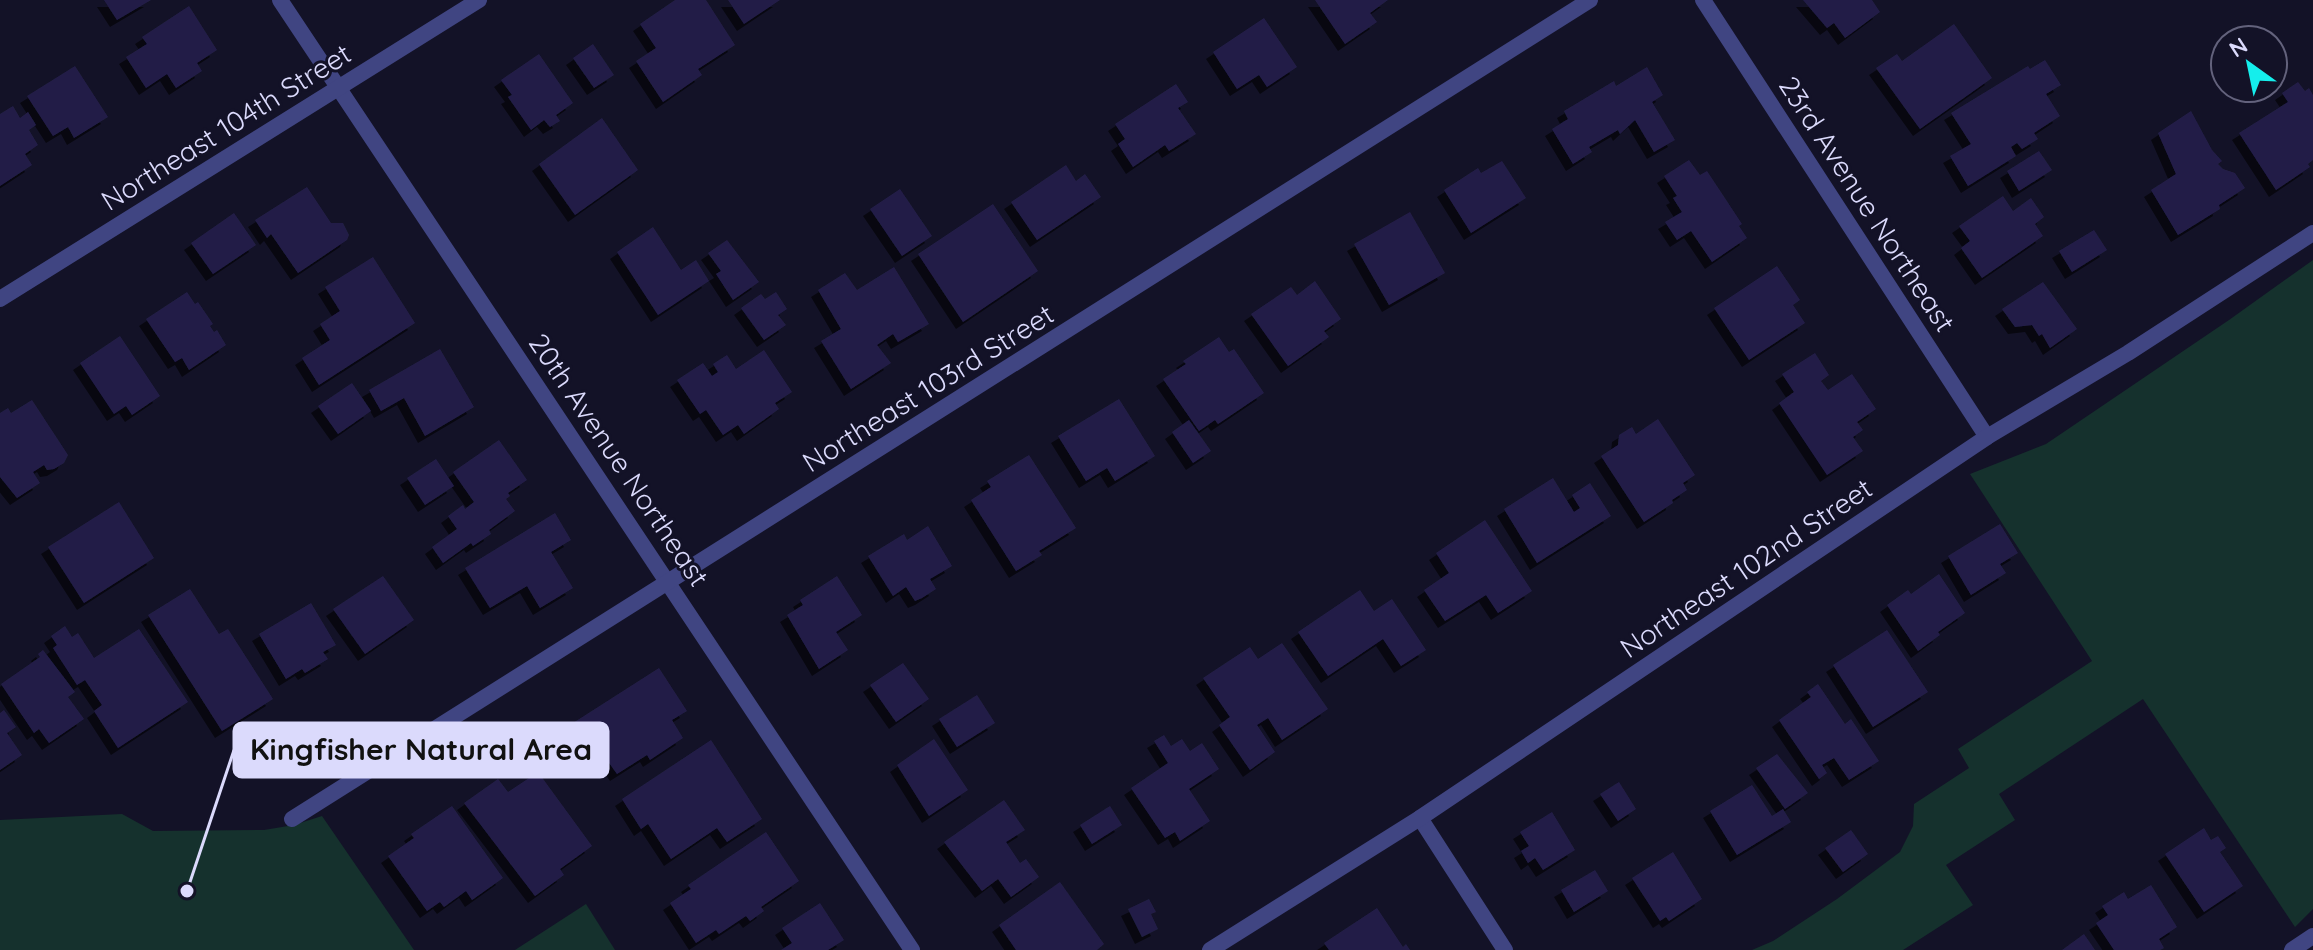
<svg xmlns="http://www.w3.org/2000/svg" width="2313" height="950" font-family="Quicksand,sans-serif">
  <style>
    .green { fill: #15312d }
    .building { fill: #231f47; filter: url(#shadow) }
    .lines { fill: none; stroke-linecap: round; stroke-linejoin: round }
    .minor { stroke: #404582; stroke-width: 16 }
    .labels { text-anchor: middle; stroke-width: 6; stroke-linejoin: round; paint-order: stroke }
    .street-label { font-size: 28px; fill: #dbdafc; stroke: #131227 }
    .leader { fill: none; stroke: #dbdafc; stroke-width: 3 }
    .callout-dot { fill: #dbdafc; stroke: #131227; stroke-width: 3 }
    .callout { fill: #dbdafc; stroke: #dbdafc; stroke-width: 3 }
    .callout-label { font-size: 30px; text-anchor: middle; font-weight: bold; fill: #111 }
  </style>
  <defs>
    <filter id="shadow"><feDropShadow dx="-7" dy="7" stdDeviation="0" flood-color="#0009"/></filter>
  </defs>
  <rect width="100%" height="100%" fill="#131227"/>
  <g class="green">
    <polygon points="2313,260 2313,909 2295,927 2143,699 1999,794 2015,820 1946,865 1973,905 1903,950 1752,950 1773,941 1837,899 1900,852 1913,826 1914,804 1969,768 1958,749 2092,661 1970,474 2046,444 2229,320"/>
    <polygon points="122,814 153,831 264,830 294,825 322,816 414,950 0,950 0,820"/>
    <polygon points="586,904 615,950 515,950"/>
  </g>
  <g class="building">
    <polygon points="104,0 151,0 117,20"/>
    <polygon points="675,0 706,0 735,45 698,69 702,75 663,102 636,61 656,48 640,24"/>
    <polygon points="728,0 780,0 744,24"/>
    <polygon points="1315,0 1388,0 1370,13 1377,22 1345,44"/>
    <polygon points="1803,0 1872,0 1880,12 1845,38 1834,23 1827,28"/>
    <polygon points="189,6 217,50 197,63 202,71 176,88 167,74 146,88 126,57 147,44 142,37"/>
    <polygon points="1264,18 1297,67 1267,87 1259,75 1237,89 1213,52"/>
    <polygon points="1954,24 1992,78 1920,129 1876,68 1897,54 1902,61"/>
    <polygon points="593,44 614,75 594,88 573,58"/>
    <polygon points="539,54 573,103 556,115 560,121 550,127 544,120 531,130 508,97 512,95 501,80"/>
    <polygon points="2045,60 2061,85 2046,94 2060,116 2034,133 2038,139 2022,149 2017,143 2011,147 2016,156 1968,186 1950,156 1971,144 1951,113 2028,66 2030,69"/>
    <polygon points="75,66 108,117 74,138 68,127 53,136 27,96"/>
    <polygon points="1647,67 1663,95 1652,102 1675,140 1654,152 1635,120 1620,134 1618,130 1589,147 1592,152 1573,164 1552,129 1568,119 1564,111 1614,81 1616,86"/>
    <polygon points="2298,82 2305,91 2309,88 2313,95 2313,160 2308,164 2310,167 2276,190 2239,133 2288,102 2282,93"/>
    <polygon points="1176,84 1188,102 1178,108 1196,134 1169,151 1165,145 1133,167 1118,144 1125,139 1115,124"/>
    <polygon points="13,106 20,118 28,112 36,125 29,130 38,145 25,154 32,165 0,186 0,114"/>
    <polygon points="2191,111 2212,150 2222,161 2218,164 2223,169 2235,173 2245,188 2219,205 2220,209 2178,235 2151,190 2176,174 2158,133"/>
    <polygon points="602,118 638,170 575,215 539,164"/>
    <polygon points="2039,151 2052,170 2019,191 2007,171"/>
    <polygon points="1689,160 1700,175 1707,171 1742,224 1739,226 1747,238 1712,262 1691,231 1677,240 1665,222 1682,212 1673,198 1677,196 1664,176"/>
    <polygon points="1502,161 1526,198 1471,233 1444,190 1478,168 1481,173"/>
    <polygon points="1066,165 1076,181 1085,174 1101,197 1037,240 1011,202"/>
    <polygon points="307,187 331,223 343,223 349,235 347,240 298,273 271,234 267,238 255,220"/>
    <polygon points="900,189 932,236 902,256 870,209"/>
    <polygon points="2003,196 2013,211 2031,198 2044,217 2035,224 2043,236 1982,278 1961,248 1970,241 1959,226"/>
    <polygon points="993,204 1038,271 963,322 918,254"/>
    <polygon points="1410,212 1445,273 1389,305 1354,244"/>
    <polygon points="234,213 256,245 213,274 191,243"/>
    <polygon points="653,227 681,270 696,260 709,281 658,315 617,252"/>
    <polygon points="2094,230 2107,250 2072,272 2059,251"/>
    <polygon points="727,240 759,282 733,300 716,274 721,271 708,253"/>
    <polygon points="373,257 415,323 319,385 302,358 330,340 320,324 340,311 325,287"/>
    <polygon points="1777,266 1800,300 1793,305 1805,323 1749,360 1714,308"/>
    <polygon points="894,267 929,324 898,342 893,334 877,345 891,363 851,389 821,341 841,329 818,290 845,273 857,290"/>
    <polygon points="1315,281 1341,319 1324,331 1329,337 1288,366 1251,314 1291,287 1297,295"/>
    <polygon points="2043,282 2077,329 2050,348 2042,334 2039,336 2032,325 2015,327 2002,309"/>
    <polygon points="187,292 195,304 198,302 213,324 210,326 214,332 217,330 226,345 189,370 182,358 175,362 146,319"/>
    <polygon points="776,292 787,309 778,315 786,325 764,340 741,308 761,294 765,299"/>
    <polygon points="120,336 160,396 132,415 126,406 114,414 80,363"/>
    <polygon points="1219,337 1229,352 1234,349 1264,393 1218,424 1215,420 1199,431 1163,379 1186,364 1183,361"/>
    <polygon points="440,349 474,407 425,436 404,398 381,411 369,390"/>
    <polygon points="764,350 792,392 775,403 779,409 744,434 738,425 723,435 706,410 700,414 677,380 703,363 712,376 718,372 713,364 727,355 736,369"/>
    <polygon points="1815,353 1829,375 1821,381 1828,390 1852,374 1876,409 1857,422 1863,430 1853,437 1863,451 1827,475 1779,403 1794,392 1782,374"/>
    <polygon points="352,383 371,411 338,434 318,406"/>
    <polygon points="1119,399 1155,456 1115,481 1107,468 1086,481 1058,436"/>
    <polygon points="32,400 68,455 64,463 54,469 47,470 44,465 33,472 40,483 17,498 0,477 0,413 8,408 11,413"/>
    <polygon points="1658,419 1695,475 1683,483 1687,490 1672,500 1673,503 1644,522 1601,456 1618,445 1619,435 1632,427 1636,434"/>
    <polygon points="1189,420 1211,451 1193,463 1172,432"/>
    <polygon points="499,440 527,480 508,493 510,496 506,499 515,511 489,530 491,534 473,546 471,543 443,563 432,547 457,529 448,516 463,505 465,509 474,502 453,472"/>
    <polygon points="1029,455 1076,528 1039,551 1042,555 1016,571 971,500 991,487 987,481"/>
    <polygon points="436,459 454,486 425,505 407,478"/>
    <polygon points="1553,478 1574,512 1580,508 1572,495 1590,483 1611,516 1537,563 1504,509"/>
    <polygon points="119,502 154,558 84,603 48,547"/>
    <polygon points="555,513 571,540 551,552 573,588 540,608 527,586 490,608 465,568"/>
    <polygon points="1485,520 1532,591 1498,613 1486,595 1445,621 1424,590 1449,573 1436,553"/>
    <polygon points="2000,524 2018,553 2000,564 2006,573 1971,595 1948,556"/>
    <polygon points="928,526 952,566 930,579 936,589 922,598 915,601 906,587 893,596 868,556 904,534 907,540"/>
    <polygon points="1939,574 1965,613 1938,632 1940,635 1918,651 1887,605 1908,590 1911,594"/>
    <polygon points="383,576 414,620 365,654 333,609"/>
    <polygon points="837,576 862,615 836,632 848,650 819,669 787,615 803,605 800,600"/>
    <polygon points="190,589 219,634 228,629 273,699 222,731 148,615"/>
    <polygon points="1360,590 1374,611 1392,599 1426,650 1401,666 1383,639 1328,676 1298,632"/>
    <polygon points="311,603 336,645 323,652 328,659 305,673 302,669 286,679 259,634"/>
    <polygon points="65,626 72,637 78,633 94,658 139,629 188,702 118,748 94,711 102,705 85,680 77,685 53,648 57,645 51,636"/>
    <polygon points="1887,630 1928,692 1873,727 1833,665"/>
    <polygon points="1282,643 1328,709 1282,740 1268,718 1257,725 1275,752 1250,770 1219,725 1230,717 1203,678 1250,647 1258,659"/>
    <polygon points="43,650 75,692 68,697 84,719 49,743 39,729 34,733 1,684 40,657 38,654"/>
    <polygon points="903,663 929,699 896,722 870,685"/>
    <polygon points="659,668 687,711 672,720 683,738 650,760 647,755 617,774 607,760 600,765 573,723"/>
    <polygon points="1818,684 1845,724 1851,719 1879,761 1849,780 1834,758 1822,765 1827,773 1819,779 1779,720 1811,697 1807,692"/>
    <polygon points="977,695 995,723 957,747 939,719"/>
    <polygon points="4,710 16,727 7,733 22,755 0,770 0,713"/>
    <polygon points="1164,735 1171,746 1182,739 1190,751 1202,743 1219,769 1189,789 1210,821 1180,841 1175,832 1165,838 1131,788 1168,763 1154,741"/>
    <polygon points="934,739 968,790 929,816 897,765"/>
    <polygon points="711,740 762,819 727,842 717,828 671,859 648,824 641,829 622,799"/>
    <polygon points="1777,754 1808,793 1785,809 1756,768"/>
    <polygon points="538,772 592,846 560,869 564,875 535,896 464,803 498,779 508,792"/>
    <polygon points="1619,782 1636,809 1618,821 1600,794"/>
    <polygon points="1752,785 1772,816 1783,809 1791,822 1737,855 1710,811"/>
    <polygon points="1004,800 1025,830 1006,842 1020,863 1026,859 1039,877 1011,897 998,879 982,891 944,842"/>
    <polygon points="452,806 503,878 472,900 466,891 444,907 440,902 427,911 388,856 414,838 411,834"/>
    <polygon points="1110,806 1122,825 1092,844 1080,825"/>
    <polygon points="1552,812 1575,850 1543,870 1535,858 1528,863 1521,851 1529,846 1520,832"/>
    <polygon points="2204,828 2211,840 2218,836 2226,848 2220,852 2243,886 2204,912 2165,854"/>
    <polygon points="1851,830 1868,854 1843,872 1825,848"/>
    <polygon points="766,832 799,881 761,907 764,911 750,921 746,916 719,934 716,930 696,943 670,903 691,889 688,885"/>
    <polygon points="1673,852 1702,899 1669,921 1666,917 1660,921 1632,878"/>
    <polygon points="1595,870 1608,891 1574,912 1561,890"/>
    <polygon points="1060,882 1104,944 1097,950 1016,950 999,925"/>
    <polygon points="2151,885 2177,927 2159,939 2164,948 2160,950 2114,950 2096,923 2108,915 2102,906 2124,892 2128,899"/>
    <polygon points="1149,899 1156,912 1151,914 1158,929 1142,937 1128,909"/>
    <polygon points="820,903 844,940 828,950 781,950 792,943 782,928"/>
    <polygon points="1377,908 1403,947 1406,944 1410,950 1329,950 1324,943"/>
    <polygon points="2084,934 2095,950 2062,950"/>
  </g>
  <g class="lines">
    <g class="minor">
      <polyline points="280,0 912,950"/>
      <polyline points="1703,0 1987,437"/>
      <polyline points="0,299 479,0"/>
      <polyline points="1420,818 1505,950"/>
      <polyline points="292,819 1590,0"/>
      <polyline points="1210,950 1420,818 1987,437 2128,353 2313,233"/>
      <polyline points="2292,950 2313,936"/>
    </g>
  </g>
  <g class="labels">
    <g class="street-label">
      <text transform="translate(226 127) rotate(-32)" y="10">Northeast 104th Street</text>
      <text transform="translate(1867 204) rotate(57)" y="10">23rd Avenue Northeast</text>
      <text transform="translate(928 388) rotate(-32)" y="10">Northeast 103rd Street</text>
      <text transform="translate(619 460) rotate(56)" y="10">20th Avenue Northeast</text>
      <text transform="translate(1746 568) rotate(-34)" y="10">Northeast 102nd Street</text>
    </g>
  </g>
  <path class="leader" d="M187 891L234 750"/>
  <circle class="callout-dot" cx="187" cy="891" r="8"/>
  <rect class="callout" x="234" y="723" width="374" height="54" rx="8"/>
  <g class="callout-label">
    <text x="421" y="760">Kingfisher Natural Area</text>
  </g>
  <g transform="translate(2249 64) rotate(327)"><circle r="38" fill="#131227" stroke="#63627c" stroke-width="2"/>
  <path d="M0-6L14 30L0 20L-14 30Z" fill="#15eeec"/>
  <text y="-12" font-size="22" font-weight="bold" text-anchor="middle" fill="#dbdafc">N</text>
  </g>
</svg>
